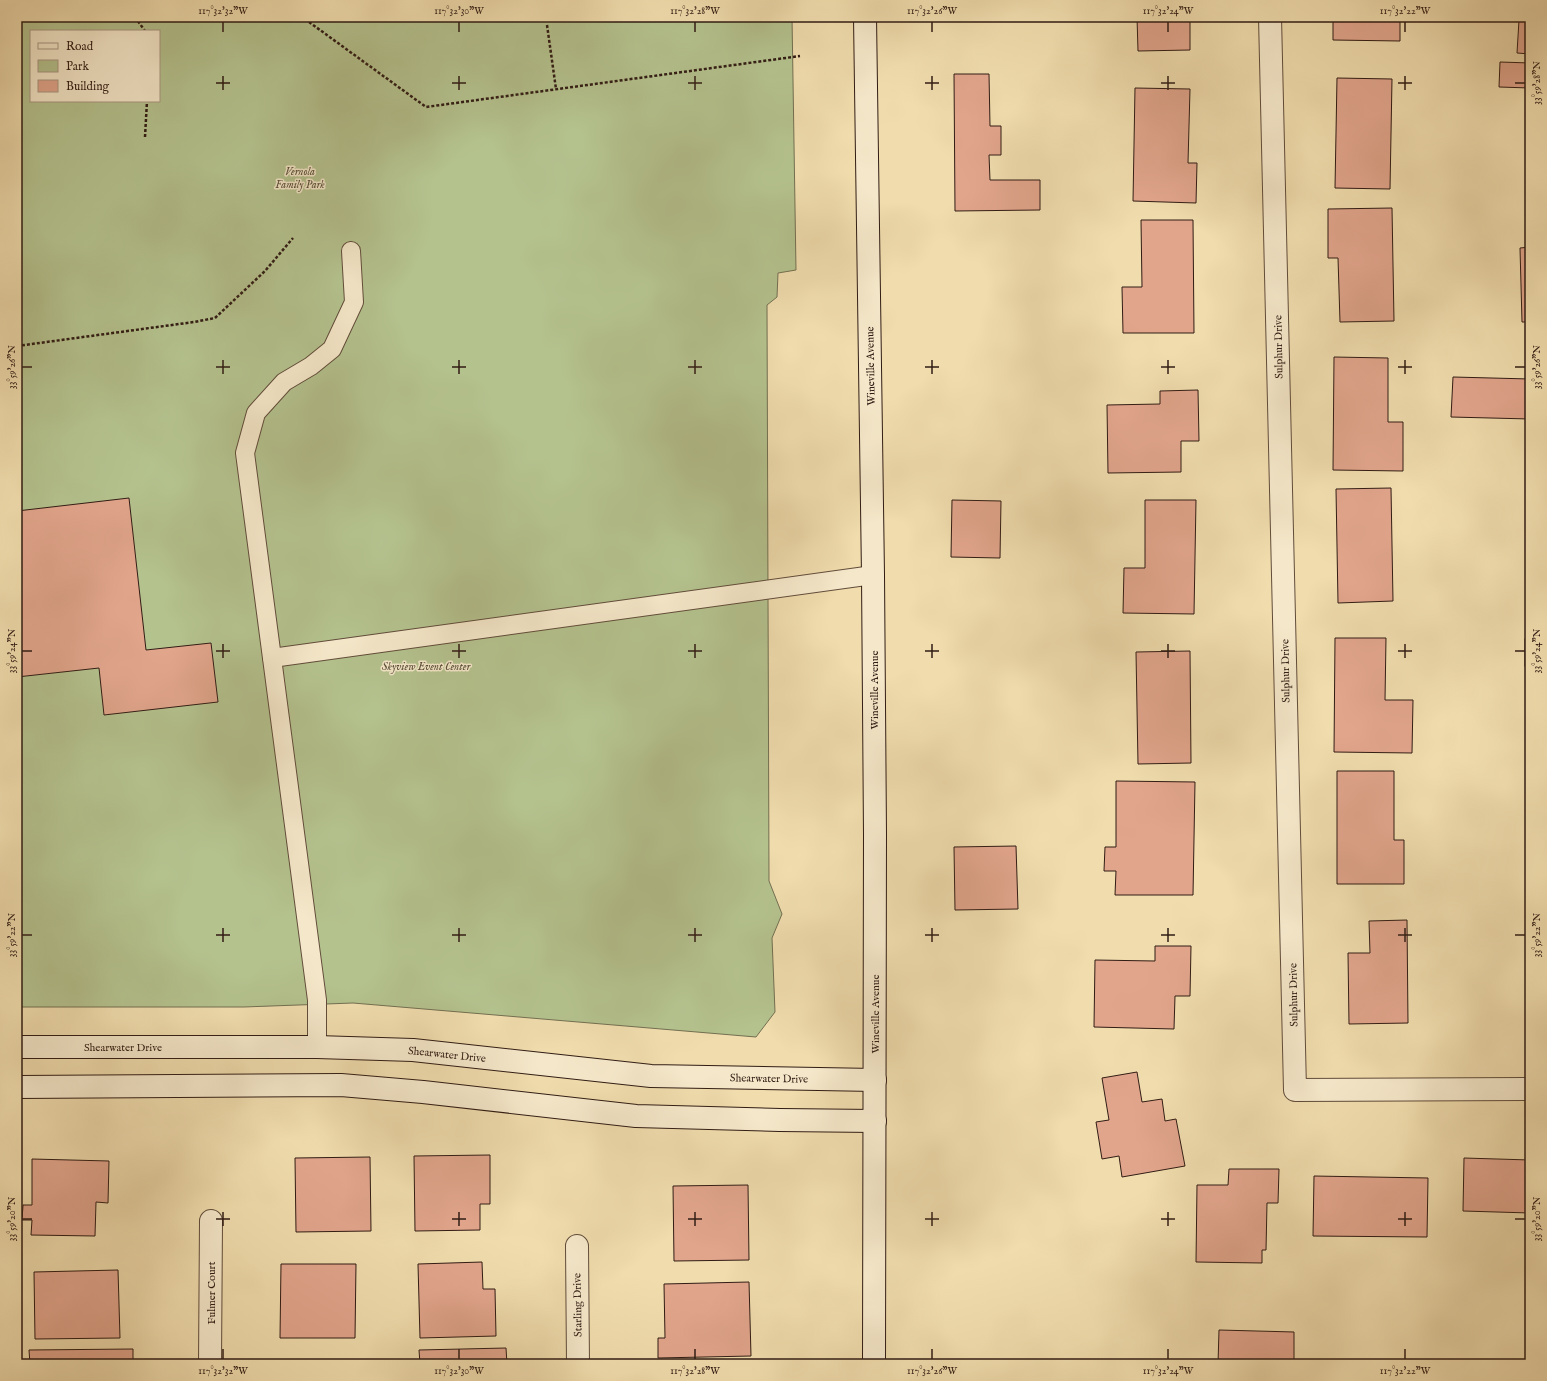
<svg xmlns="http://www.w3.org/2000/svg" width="1547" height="1381" font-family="'IM FELL English',serif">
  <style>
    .green { fill: #b4c28e; stroke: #726f51; fill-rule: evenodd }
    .building { fill: #e1a58c; stroke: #311c14 }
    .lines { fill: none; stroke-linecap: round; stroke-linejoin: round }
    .lane-casing { stroke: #614c3a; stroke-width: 20 }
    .street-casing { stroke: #614c3a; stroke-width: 24 }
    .secondary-casing { stroke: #311c14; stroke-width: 24 }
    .path { stroke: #311c14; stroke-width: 2.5; stroke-dasharray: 3 2; stroke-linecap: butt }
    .lane { stroke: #f5e8ca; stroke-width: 18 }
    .street { stroke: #f5e8ca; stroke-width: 22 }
    .secondary { stroke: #f5e8ca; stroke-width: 22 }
    .ticks { fill: none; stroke: #311c14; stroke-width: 1.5 }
    .labels { text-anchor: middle; stroke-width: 3; stroke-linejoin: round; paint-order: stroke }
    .park-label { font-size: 11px; font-style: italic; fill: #584e39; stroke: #f5e8ca }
    .street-label { font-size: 11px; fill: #311c14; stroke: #f5e8ca }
    .neatline { fill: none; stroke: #311c14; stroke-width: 1.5 }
    .ticks-label { font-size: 10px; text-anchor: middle; fill: #311c14 }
  </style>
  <rect width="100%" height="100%" fill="#f0dcad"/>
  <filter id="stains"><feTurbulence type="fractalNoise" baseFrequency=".005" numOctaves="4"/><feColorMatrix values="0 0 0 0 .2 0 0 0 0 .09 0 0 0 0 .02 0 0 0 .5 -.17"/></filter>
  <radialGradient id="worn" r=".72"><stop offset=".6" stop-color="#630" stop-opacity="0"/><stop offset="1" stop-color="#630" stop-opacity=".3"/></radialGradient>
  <path class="green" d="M17,17H792L796,270L778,273L777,297L767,305L769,881L782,914L772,938L775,1012L756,1037L353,1003L244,1007H17ZM31,31H159V101H31Z"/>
  <g class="building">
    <polygon points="1137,17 1190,17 1190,50 1138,51"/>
    <polygon points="1333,17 1400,17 1400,41 1333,40"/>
    <polygon points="1519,20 1530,20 1530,54 1517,53"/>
    <polygon points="1500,62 1530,63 1530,88 1499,87"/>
    <polygon points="954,74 989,74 990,126 1001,126 1001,155 989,155 990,180 1040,180 1040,210 955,211"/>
    <polygon points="1337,78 1392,79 1390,189 1335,188"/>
    <polygon points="1135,88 1190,89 1188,163 1197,163 1196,203 1133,201"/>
    <polygon points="1392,208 1394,321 1340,322 1338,258 1328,258 1328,209"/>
    <polygon points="1141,220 1193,220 1194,333 1123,333 1122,287 1142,287"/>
    <polygon points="1530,247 1530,322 1522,322 1520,248"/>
    <polygon points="1334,357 1388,358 1388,422 1403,422 1403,471 1333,470"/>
    <polygon points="1453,377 1530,379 1530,419 1451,417"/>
    <polygon points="1198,390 1199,441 1181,441 1181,472 1108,473 1107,405 1160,404 1160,391"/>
    <polygon points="1391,488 1393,601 1338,603 1336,489"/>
    <polygon points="129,498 146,650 211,643 218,702 104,715 99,668 17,677 17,511"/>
    <polygon points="952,500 1001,501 1000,558 951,557"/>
    <polygon points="1145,500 1196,500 1194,614 1123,613 1124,568 1145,568"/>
    <polygon points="1335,638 1386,638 1385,700 1413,700 1412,753 1334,752"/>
    <rect x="1525" y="639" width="5" height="27"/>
    <polygon points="1190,651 1191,763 1138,764 1136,652"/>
    <polygon points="1337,771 1394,771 1394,840 1404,840 1404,884 1337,884"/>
    <polygon points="1116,781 1195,782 1193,895 1115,895 1116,871 1104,871 1105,847 1116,847"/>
    <polygon points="1016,846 1018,909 955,910 954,847"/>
    <polygon points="1407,920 1408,1023 1349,1024 1348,953 1370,953 1369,921"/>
    <polygon points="1155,946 1191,946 1190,996 1175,996 1174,1029 1094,1027 1095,960 1155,961"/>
    <polygon points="1137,1072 1142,1102 1162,1099 1165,1121 1176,1119 1185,1166 1122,1177 1119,1156 1102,1159 1096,1122 1109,1120 1102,1078"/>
    <polygon points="490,1155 490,1204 480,1204 480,1230 415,1231 414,1156"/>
    <polygon points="370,1157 371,1231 296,1232 295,1158"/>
    <polygon points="1464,1158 1530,1160 1530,1213 1463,1211"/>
    <polygon points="32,1159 109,1161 108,1203 96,1202 95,1236 31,1235 32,1220 22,1220 23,1205 32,1205"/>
    <polygon points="1229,1169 1279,1169 1278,1203 1267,1203 1266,1250 1262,1250 1262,1263 1196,1262 1197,1185 1228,1185"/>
    <polygon points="1314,1176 1428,1178 1427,1237 1313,1236"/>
    <polygon points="748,1185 749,1260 674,1261 673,1186"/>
    <polygon points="482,1262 483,1289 495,1289 496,1336 420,1338 418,1264"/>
    <polygon points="281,1264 356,1264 355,1338 280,1338"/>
    <polygon points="118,1270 120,1338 35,1339 34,1272"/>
    <polygon points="749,1282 751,1356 658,1358 658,1338 665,1338 664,1284"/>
    <polygon points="1219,1330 1294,1332 1294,1364 1218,1364"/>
    <polygon points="506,1348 507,1364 420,1364 419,1350"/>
    <polygon points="133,1349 133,1364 30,1364 29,1350"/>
  </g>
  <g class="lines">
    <g class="lane-casing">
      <g id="lane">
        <polyline points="272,658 873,575"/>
        <polyline points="317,1047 317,1000 245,453 256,413 284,382 311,366 332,349 354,302 351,251"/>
      </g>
    </g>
    <g class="street-casing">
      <g id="street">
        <polyline points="1270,17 1295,1090 1530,1089"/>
        <polyline points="577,1246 578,1364"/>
        <polyline points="210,1364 211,1221"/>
      </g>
    </g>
    <g class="secondary-casing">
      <g id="secondary">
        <polyline points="865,17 873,575 875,834 874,1364"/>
        <polyline points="17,1047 317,1047 413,1050 651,1076 875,1080"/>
        <polyline points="17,1087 341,1085 423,1092 636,1116 780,1120 875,1121"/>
      </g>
    </g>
    <g class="path">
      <polyline points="135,17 145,31"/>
      <polyline points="309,22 426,107 800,56"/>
      <polyline points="547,25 556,89"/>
      <polyline points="145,137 147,101"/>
      <polyline points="17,346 194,322 215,318 265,271 293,238"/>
    </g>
    <use href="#lane" class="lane"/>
    <use href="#street" class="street"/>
    <use href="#secondary" class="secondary"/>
  </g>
  <path class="ticks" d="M223,22V32M459,22V32M695,22V32M932,22V32M1168,22V32M1405,22V32M223,76V90M459,76V90M695,76V90M932,76V90M1168,76V90M1405,76V90M216,83H230M452,83H466M688,83H702M925,83H939M1161,83H1175M1398,83H1412M1515,83H1525M223,360V374M459,360V374M695,360V374M932,360V374M1168,360V374M1405,360V374M22,367H32M216,367H230M452,367H466M688,367H702M925,367H939M1161,367H1175M1398,367H1412M1515,367H1525M223,644V658M459,644V658M695,644V658M932,644V658M1168,644V658M1405,644V658M22,651H32M216,651H230M452,651H466M688,651H702M925,651H939M1161,651H1175M1398,651H1412M1515,651H1525M223,928V942M459,928V942M695,928V942M932,928V942M1168,928V942M1405,928V942M22,935H32M216,935H230M452,935H466M688,935H702M925,935H939M1161,935H1175M1398,935H1412M1515,935H1525M223,1212V1226M459,1212V1226M695,1212V1226M932,1212V1226M1168,1212V1226M1405,1212V1226M22,1219H32M216,1219H230M452,1219H466M688,1219H702M925,1219H939M1161,1219H1175M1398,1219H1412M1515,1219H1525M223,1349V1359M459,1349V1359M695,1349V1359M932,1349V1359M1168,1349V1359M1405,1349V1359"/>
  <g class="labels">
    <g class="park-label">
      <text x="300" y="175">Vernola<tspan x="300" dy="13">Family Park</tspan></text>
      <text x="426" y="670">Skyview Event Center</text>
    </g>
    <g class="street-label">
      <text transform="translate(1278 347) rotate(-91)" y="4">Sulphur Drive</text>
      <text transform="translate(870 366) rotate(-91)" y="4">Wineville Avenue</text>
      <text transform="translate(1285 671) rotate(-91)" y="4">Sulphur Drive</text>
      <text transform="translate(874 690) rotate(-90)" y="4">Wineville Avenue</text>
      <text transform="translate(1293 995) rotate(-91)" y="4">Sulphur Drive</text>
      <text transform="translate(875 1014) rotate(-90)" y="4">Wineville Avenue</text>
      <text x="123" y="1051">Shearwater Drive</text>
      <text transform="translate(447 1054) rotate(6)" y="4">Shearwater Drive</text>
      <text transform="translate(769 1078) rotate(1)" y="4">Shearwater Drive</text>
      <text transform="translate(211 1293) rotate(-90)" y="4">Fulmer Court</text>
      <text transform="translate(577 1305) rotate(-91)" y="4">Starling Drive</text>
    </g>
  </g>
  <rect width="1547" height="1381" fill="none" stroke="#f0dcad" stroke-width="44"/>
  <rect x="30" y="30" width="130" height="72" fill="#f5e8ca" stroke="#a79681"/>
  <rect x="38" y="43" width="20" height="6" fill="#f5e8ca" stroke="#a79681"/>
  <text x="66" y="50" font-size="12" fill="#311c14">Road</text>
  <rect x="38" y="60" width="20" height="12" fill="#b4c28e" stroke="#a79681"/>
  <text x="66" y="70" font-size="12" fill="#311c14">Park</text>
  <rect x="38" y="80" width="20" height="12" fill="#e1a58c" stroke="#a79681"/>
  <text x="66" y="90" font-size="12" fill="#311c14">Building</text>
  <rect x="22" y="22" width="1503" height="1337" class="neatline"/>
  <g class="ticks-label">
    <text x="223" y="14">117°32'32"W</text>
    <text x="459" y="14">117°32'30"W</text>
    <text x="695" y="14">117°32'28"W</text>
    <text x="932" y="14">117°32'26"W</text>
    <text x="1168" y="14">117°32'24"W</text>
    <text x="1405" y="14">117°32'22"W</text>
    <text transform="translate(1536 83) rotate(-90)" y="4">33°59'28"N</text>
    <text transform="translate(11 367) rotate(-90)" y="4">33°59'26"N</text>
    <text transform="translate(1536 367) rotate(-90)" y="4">33°59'26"N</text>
    <text transform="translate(11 651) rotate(-90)" y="4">33°59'24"N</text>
    <text transform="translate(1536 651) rotate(-90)" y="4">33°59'24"N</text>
    <text transform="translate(11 935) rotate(-90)" y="4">33°59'22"N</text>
    <text transform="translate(1536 935) rotate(-90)" y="4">33°59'22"N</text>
    <text transform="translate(11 1219) rotate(-90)" y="4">33°59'20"N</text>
    <text transform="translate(1536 1219) rotate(-90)" y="4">33°59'20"N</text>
    <text x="223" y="1374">117°32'32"W</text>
    <text x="459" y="1374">117°32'30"W</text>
    <text x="695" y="1374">117°32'28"W</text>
    <text x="932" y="1374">117°32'26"W</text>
    <text x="1168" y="1374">117°32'24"W</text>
    <text x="1405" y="1374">117°32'22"W</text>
  </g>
  <rect width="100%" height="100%" filter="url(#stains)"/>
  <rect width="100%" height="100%" fill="url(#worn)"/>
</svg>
